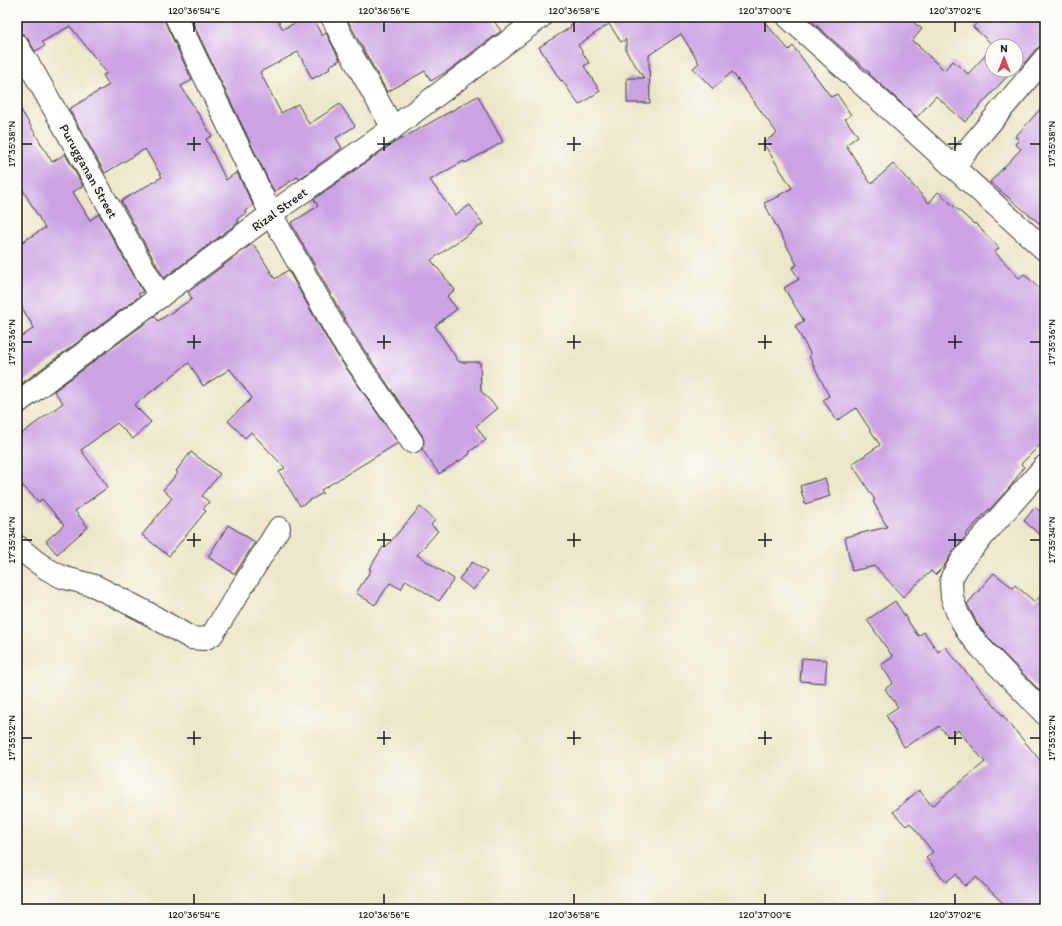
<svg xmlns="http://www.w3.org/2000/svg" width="1062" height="926" font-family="Itim,sans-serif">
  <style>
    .building { fill: #caa3e3 }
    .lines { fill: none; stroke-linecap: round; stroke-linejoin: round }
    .minor-casing { stroke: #3b3a36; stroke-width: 24 }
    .minor { stroke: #fff; stroke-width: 22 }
    .ticks { fill: none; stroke: #1c1c1c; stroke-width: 1.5 }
    .labels { text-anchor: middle; stroke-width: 3; stroke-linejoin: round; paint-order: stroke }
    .street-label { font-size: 13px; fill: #1c1c1c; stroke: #fdfcf7 }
    .neatline { fill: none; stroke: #1c1c1c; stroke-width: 1.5 }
    .ticks-label { font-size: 10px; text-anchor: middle; fill: #1c1c1c }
  </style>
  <rect width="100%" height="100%" fill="#fdfcf7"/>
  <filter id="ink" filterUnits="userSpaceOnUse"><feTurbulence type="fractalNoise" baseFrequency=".025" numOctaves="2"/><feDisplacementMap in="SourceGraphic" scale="8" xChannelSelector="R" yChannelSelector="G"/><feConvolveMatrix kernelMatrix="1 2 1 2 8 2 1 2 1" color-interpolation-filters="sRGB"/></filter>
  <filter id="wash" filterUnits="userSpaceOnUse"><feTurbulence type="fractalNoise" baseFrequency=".012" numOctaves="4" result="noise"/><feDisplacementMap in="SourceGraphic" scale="16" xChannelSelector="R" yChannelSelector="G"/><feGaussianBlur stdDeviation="0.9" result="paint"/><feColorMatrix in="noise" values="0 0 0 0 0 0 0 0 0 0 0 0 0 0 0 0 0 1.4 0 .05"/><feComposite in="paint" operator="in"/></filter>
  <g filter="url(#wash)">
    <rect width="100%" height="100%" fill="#ede6c8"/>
    <g id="blocks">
      <g class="building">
        <polygon points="17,17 164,17 165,22 192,80 181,86 212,136 206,139 226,180 237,172 253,205 245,211 246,213 237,219 239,222 164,278 121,201 162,177 145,149 105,173 69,109 109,85 103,75 107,73 70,26 42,42 45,46 35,51 27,38 23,34 17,33"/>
        <polygon points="190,17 276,17 283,29 307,17 312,17 322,36 326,33 340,60 329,66 330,69 312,79 298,52 260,72 281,113 298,104 309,124 340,104 355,126 336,138 342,148 299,179 297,177 274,192"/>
        <polygon points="355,17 491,17 501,31 448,71 431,81 425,71 387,92 348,21"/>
        <polygon points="582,17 760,17 789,50 793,46 831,97 837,94 851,115 845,119 858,136 846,145 871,184 893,164 929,203 938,192 974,224 975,223 999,248 995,252 1019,278 1024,274 1045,294 1045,440 1021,464 1024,467 1010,487 990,509 989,509 965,535 966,536 953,552 944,566 935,575 931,571 903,597 875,566 852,571 845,537 887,527 873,501 875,500 852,464 880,445 856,408 837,421 823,400 829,396 809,356 811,355 795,326 804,321 784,288 799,279 792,268 797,265 764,203 780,196 779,195 792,188 763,143 777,133 732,72 713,89 693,68 699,63 681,34 649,55 650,103 627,103 627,78 644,78 626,51 626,39 621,42 609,24 578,45 589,63 584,66 600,91 579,105 562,80 561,81 539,47 571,27 570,25"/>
        <polygon points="807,17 907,17 922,29 912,41 919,46 919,47 944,70 953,61 968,74 992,48 992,70 1013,70 965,122 936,96 917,117 869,74 870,73"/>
        <polygon points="982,17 1045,17 1045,45 1040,46 1035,50 1020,69 1017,66 1016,67 1016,46 994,46 973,27"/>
        <polygon points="478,96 503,142 465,163 464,161 430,180 455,215 470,205 483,224 431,260 455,290 447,296 457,309 435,326 459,362 480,362 481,391 497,408 476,426 486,440 469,452 470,454 439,474 422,449 424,441 422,435 352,332 291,223 318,206 314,199 392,144"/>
        <polygon points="17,103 52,162 65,154 83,186 73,192 90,220 99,214 143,292 138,294 140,296 17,387 17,340 34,328 17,299 17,245 45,228 17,180"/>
        <polygon points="1045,104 1045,228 990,182 1021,149 1015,144 1019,140 1015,137"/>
        <polygon points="252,244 254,247 255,246 275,279 288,270 331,346 398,443 321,490 323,493 300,506 279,472 285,468 251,432 245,438 228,421 252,398 230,369 203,386 189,363 134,405 151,422 133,439 117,423 81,450 108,487 75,511 88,527 57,554 46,541 64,525 42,499 39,502 17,480 17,437 63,403 54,391 155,316 158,321 192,299 188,292"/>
        <polygon points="191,452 220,474 202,496 209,502 203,509 206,511 169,556 142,535 172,498 163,490 178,473 176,471"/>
        <polygon points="825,478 830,496 805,504 800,486"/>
        <polygon points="420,507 435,520 431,525 438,531 417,555 454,579 439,601 406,580 401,589 390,583 375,605 356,593 371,570 369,569 383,547 385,548"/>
        <polygon points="1035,507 1045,516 1045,539 1024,521"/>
        <polygon points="228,525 255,542 235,574 208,557"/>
        <polygon points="472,562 487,572 473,590 459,579"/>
        <polygon points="994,573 1013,588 1015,585 1035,602 1045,591 1045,696 990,640 977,624 969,607 967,604"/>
        <polygon points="895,601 918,636 924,632 938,652 945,647 1045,766 1045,909 1009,909 976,877 965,886 956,874 946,882 926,858 933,852 921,837 910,823 906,826 893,812 919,790 932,806 985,762 958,730 949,737 939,726 934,730 904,747 886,715 898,707 885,689 893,683 881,665 893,657 867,620"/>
        <polygon points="802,658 827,660 825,683 800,681"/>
      </g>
    </g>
  </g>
  <g filter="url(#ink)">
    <use href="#blocks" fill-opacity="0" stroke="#3b3a36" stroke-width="1"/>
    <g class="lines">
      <g class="minor-casing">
        <g id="minor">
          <polyline points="176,17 271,214 341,339 412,442"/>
          <polyline points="332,17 345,43 393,128"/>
          <polyline points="788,17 1045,250"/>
          <polyline points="17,45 34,73 160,297"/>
          <polyline points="953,167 1045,58"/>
          <polyline points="17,403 271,214 393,128 541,17"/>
          <polyline points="1045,466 962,560 952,577 951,584 952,597 957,612 967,631 981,648 1045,714"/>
          <polyline points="17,546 34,560 47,569 62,577 95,586 144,611 191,638 204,639 212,635 279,528"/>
        </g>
      </g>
      <use href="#minor" class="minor"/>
    </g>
  </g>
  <path class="ticks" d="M194,22V32M384,22V32M574,22V32M765,22V32M955,22V32M194,137V151M384,137V151M574,137V151M765,137V151M955,137V151M22,144H32M187,144H201M377,144H391M567,144H581M758,144H772M948,144H962M1030,144H1040M194,335V349M384,335V349M574,335V349M765,335V349M955,335V349M22,342H32M187,342H201M377,342H391M567,342H581M758,342H772M948,342H962M1030,342H1040M194,533V547M384,533V547M574,533V547M765,533V547M955,533V547M22,540H32M187,540H201M377,540H391M567,540H581M758,540H772M948,540H962M1030,540H1040M194,731V745M384,731V745M574,731V745M765,731V745M955,731V745M22,738H32M187,738H201M377,738H391M567,738H581M758,738H772M948,738H962M1030,738H1040M194,894V904M384,894V904M574,894V904M765,894V904M955,894V904"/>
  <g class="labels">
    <g class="street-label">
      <text transform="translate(89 171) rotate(61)" y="5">Purugganan Street</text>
      <text transform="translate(279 209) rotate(-36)" y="5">Rizal Street</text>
    </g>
  </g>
  <rect width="1062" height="926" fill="none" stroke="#fdfcf7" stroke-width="44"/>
  <g transform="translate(1004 58)"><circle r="19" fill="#fdfcf7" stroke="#a3a29f"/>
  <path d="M0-3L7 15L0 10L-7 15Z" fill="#d1495b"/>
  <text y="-6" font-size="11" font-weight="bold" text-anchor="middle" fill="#1c1c1c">N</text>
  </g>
  <rect x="22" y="22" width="1018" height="882" class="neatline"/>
  <g class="ticks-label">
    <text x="194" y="14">120°36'54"E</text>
    <text x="384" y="14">120°36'56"E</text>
    <text x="574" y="14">120°36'58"E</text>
    <text x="765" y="14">120°37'00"E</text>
    <text x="955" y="14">120°37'02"E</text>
    <text transform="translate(11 144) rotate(-90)" y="4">17°35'38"N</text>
    <text transform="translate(1051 144) rotate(-90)" y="4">17°35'38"N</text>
    <text transform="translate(11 342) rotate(-90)" y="4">17°35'36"N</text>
    <text transform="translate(1051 342) rotate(-90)" y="4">17°35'36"N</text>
    <text transform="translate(11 540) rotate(-90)" y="4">17°35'34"N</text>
    <text transform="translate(1051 540) rotate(-90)" y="4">17°35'34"N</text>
    <text transform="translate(11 738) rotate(-90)" y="4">17°35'32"N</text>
    <text transform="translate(1051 738) rotate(-90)" y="4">17°35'32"N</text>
    <text x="194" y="918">120°36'54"E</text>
    <text x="384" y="918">120°36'56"E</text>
    <text x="574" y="918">120°36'58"E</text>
    <text x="765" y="918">120°37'00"E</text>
    <text x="955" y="918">120°37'02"E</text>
  </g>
</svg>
